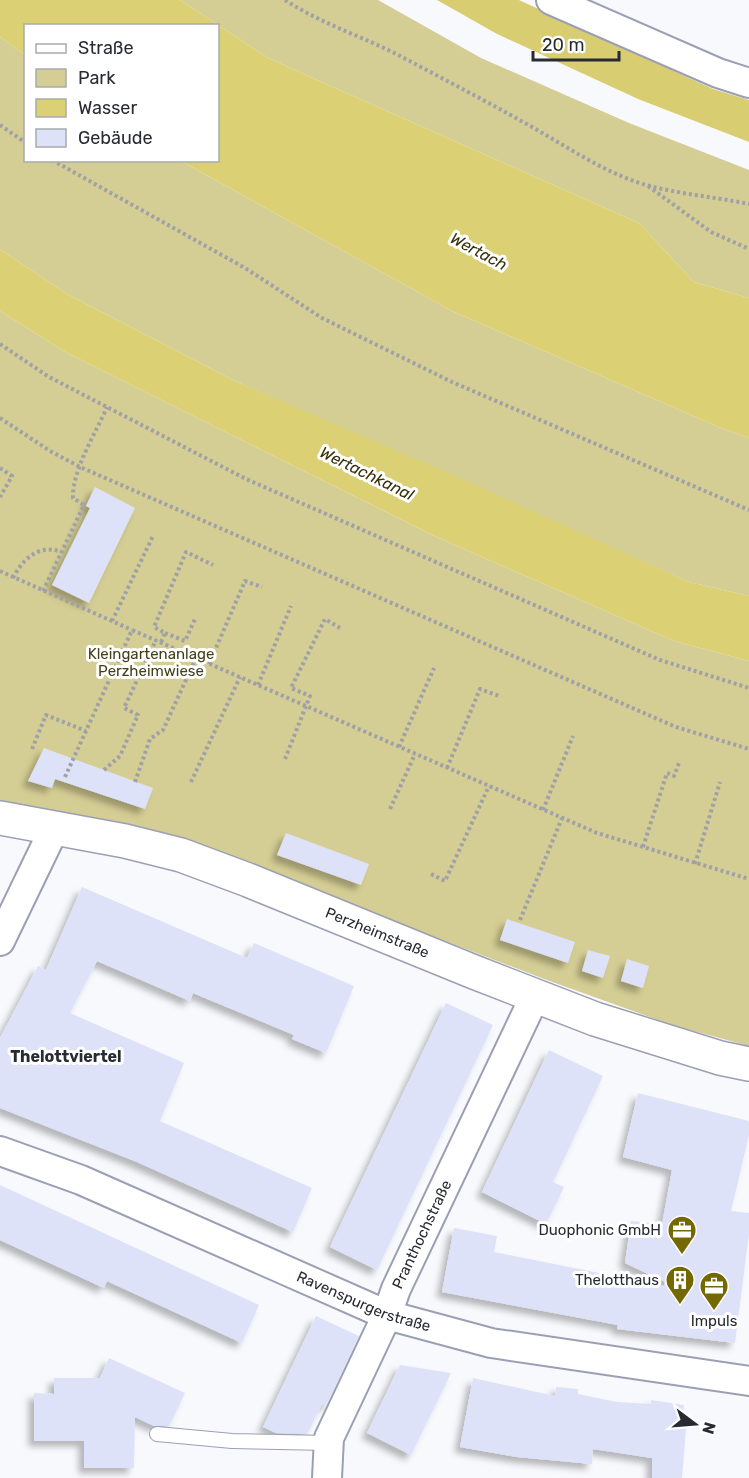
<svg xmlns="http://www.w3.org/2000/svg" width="749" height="1478" font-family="Rubik,sans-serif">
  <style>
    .green { fill: #d4cd94 }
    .forest { fill: #d9cd72 }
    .water { fill: #dbd074 }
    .building { fill: #dde2f8; filter: url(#shadow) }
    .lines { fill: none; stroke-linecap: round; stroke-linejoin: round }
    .service-casing { stroke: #9b9fb4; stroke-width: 16 }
    .minor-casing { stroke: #9b9fb4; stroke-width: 32 }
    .tertiary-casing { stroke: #9b9fb4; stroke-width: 36 }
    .path { stroke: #a0a1a7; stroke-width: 4; stroke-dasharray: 3 3; stroke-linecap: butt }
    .service { stroke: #fff; stroke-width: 14 }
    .minor { stroke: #fff; stroke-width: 28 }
    .tertiary { stroke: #fff; stroke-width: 33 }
    .labels { text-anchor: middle; stroke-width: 6; stroke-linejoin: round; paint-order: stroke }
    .park-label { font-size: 15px; fill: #443f18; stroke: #fff }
    .street-label { font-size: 15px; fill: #292b33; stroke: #fff }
    .poi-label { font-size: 15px; fill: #292b33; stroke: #fff; text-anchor: end }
    .water-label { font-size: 16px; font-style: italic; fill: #38320a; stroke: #fff }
    .neighbourhood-label { font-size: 16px; font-weight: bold; fill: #292b33; stroke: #fff }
  </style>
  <defs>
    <filter id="shadow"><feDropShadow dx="-5.5" dy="5.5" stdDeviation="3" flood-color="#0004"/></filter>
  </defs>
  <rect width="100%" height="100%" fill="#f8f9fd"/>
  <g class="green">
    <polygon points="180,0 378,0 481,58 629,123 749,170 749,298 694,282 639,223 268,58"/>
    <polygon points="0,37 25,55 26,160 181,161 452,311 721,428 749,438 749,596 689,582 235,381 67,294 0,249"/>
    <polygon points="0,311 67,353 432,535 674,641 749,661 749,1046 672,1025 544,979 186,841 60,812 0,802"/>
  </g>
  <polygon class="forest" points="437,0 519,0 713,89 749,100 749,142 638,99 497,34"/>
  <g class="water">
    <polygon points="0,0 180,0 268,58 639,223 694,282 749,298 749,438 721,428 452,311 181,161 218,160 218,26 26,26 25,55 0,37"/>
    <polygon points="0,249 67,294 235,381 453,475 689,582 749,596 749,661 674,641 432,535 67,353 0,311"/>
  </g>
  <g class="building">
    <polygon points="95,487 135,508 89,603 52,585 90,508 86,506"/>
    <polygon points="44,748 153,788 145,809 55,779 52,788 28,781"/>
    <polygon points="286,833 369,864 361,885 277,855"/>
    <polygon points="82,887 247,958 254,943 354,986 326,1053 292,1039 294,1035 193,993 190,1001 97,961 70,1013 184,1063 160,1121 312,1188 293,1232 137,1162 0,1108 0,1038 38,966 46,970"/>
    <polygon points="507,919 575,942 568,963 500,940"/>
    <polygon points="588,950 610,956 603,978 582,971"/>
    <polygon points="627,959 649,966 643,988 621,981"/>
    <polygon points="446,1003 493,1025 377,1270 330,1247"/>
    <polygon points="549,1050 603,1076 553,1182 564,1187 546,1224 482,1192"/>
    <polygon points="638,1093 749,1121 749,1135 731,1211 749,1213 749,1234 735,1343 617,1329 618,1325 442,1292 454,1228 497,1236 494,1252 664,1286 665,1282 625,1263 631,1221 662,1224 672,1170 623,1157"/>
    <polygon points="0,1185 259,1305 242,1343 107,1281 104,1288 0,1240"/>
    <polygon points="316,1316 359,1336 326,1406 322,1404 307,1434 276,1433 263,1427"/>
    <polygon points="109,1358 185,1393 169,1426 154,1426 135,1417 134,1468 84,1468 84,1441 34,1441 34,1393 54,1394 54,1378 100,1378"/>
    <polygon points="400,1365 451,1373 411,1455 367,1433"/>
    <polygon points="473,1378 555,1396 556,1387 578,1389 578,1394 617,1402 651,1404 651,1400 684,1405 683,1415 687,1416 682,1478 652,1478 652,1458 593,1449 592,1464 517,1457 460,1447"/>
  </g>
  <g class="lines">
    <g class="service-casing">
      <polyline id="service" points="157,1434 232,1441 328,1443"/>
    </g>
    <g class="minor-casing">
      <g id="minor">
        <polyline points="551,0 718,73 749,83"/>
        <polyline points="0,941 55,827"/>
        <path id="s1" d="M0,1151L81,1180L387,1315L491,1343L749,1381"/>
        <path id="s2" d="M327,1478L329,1438L387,1315L396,1289L535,996"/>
      </g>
    </g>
    <g class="tertiary-casing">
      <g id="tertiary">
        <path id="s3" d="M0,818L125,841L181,855L248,880L474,972L595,1019L720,1058L749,1064"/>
      </g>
    </g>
    <g class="path">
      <path d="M285,0C323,25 365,37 404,58C447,81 490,103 532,127C569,148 605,173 646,185C679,194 715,197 749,204"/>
      <polyline points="0,125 26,143"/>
      <polyline points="52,160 245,268 322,318 452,382 749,510"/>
      <polyline points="648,186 711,232 749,249"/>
      <polyline points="0,344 49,377 246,479 660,660 749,688"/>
      <polyline points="0,418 50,451 80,467 676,727 749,749"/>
      <polyline points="0,468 12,476 0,497"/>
      <polyline points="0,571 132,630"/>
      <path d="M13,578C22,560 39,543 61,552"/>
      <path d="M43,591L84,505L73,498C72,470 96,433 107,407"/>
      <polyline points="112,621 153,536"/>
      <polyline points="165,633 185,641 195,619"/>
      <polyline points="161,642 165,633 154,627 186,552 213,565"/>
      <polyline points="209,664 245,581 262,587"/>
      <polyline points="258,685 291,606"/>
      <polyline points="399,747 434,668"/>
      <polyline points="32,749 46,715 86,731"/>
      <polyline points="285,759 310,696 291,688 325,619 340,628"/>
      <polyline points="447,768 480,689 499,696"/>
      <polyline points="104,770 120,756 138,715 124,708 156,640"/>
      <polyline points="65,777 132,630 597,833 749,879"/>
      <polyline points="135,782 150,739 163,730 196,658"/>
      <polyline points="191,782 240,677"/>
      <polyline points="390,809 415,754"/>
      <polyline points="543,810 573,736"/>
      <polyline points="643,847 667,773 674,776 679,763"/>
      <polyline points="695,864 720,782"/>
      <polyline points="431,874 445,881 489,786"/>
      <polyline points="520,920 562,818"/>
    </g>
    <use href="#service" class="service"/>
    <use href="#minor" class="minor"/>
    <use href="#tertiary" class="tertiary"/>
  </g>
  <defs>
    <g id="office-pin" transform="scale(1.5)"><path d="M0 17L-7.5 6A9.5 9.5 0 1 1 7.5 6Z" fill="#746800" stroke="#fff"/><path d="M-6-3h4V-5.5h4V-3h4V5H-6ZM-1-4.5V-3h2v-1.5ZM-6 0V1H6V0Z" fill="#fff"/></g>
    <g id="building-pin" transform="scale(1.5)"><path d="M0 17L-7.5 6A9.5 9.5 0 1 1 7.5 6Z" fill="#746800" stroke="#fff"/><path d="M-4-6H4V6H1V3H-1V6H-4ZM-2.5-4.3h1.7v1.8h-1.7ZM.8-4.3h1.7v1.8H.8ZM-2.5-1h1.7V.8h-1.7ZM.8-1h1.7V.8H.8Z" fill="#fff"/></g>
  </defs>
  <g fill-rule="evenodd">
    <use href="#office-pin" x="682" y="1230"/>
    <use href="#building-pin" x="680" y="1280"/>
    <use href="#office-pin" x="714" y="1286"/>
  </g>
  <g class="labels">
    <g class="park-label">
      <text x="151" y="659">Kleingartenanlage<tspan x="151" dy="17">Perzheimwiese</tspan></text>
    </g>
    <g class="street-label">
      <text dy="5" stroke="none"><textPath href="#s3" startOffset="396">Perzheimstraße</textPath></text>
      <text dy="5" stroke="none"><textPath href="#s2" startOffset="264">Pranthochstraße</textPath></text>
      <text dy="5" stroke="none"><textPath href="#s1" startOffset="394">Ravenspurgerstraße</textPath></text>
    </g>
    <g class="poi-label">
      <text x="661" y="1235">Duophonic GmbH</text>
      <text x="659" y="1285">Thelotthaus</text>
      <text x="714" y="1326" text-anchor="middle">Impuls</text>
    </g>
    <g class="water-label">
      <text transform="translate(479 251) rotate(28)" y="6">Wertach</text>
      <text transform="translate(367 473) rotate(26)" y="6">Wertachkanal</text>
    </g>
    <g class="neighbourhood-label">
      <text x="66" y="1062">Thelottviertel</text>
    </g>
  </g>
  <rect x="24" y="24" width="195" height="138" fill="#ffffff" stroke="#a9aaad" stroke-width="1.5"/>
  <rect x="36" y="44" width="30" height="9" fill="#ffffff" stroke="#a9aaad" stroke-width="1.5"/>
  <text x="78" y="54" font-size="18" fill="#292b33">Straße</text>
  <rect x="36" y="69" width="30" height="18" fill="#d4cd94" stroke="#a9aaad" stroke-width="1.5"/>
  <text x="78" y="84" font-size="18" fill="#292b33">Park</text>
  <rect x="36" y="99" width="30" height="18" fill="#dbd074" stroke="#a9aaad" stroke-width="1.5"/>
  <text x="78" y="114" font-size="18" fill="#292b33">Wasser</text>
  <rect x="36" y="129" width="30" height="18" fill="#dde2f8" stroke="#a9aaad" stroke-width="1.5"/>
  <text x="78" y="144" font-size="18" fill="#292b33">Gebäude</text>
  <g transform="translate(695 1424) rotate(106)" stroke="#ffffff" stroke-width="4.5" paint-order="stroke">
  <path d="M0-4.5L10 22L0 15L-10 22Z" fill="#292b33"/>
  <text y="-9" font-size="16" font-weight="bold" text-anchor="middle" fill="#292b33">N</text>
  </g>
  <path d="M533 51v9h86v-9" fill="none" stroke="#292b33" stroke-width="3"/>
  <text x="542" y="51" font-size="18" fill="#292b33" stroke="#ffffff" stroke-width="4.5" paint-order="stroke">20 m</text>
</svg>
